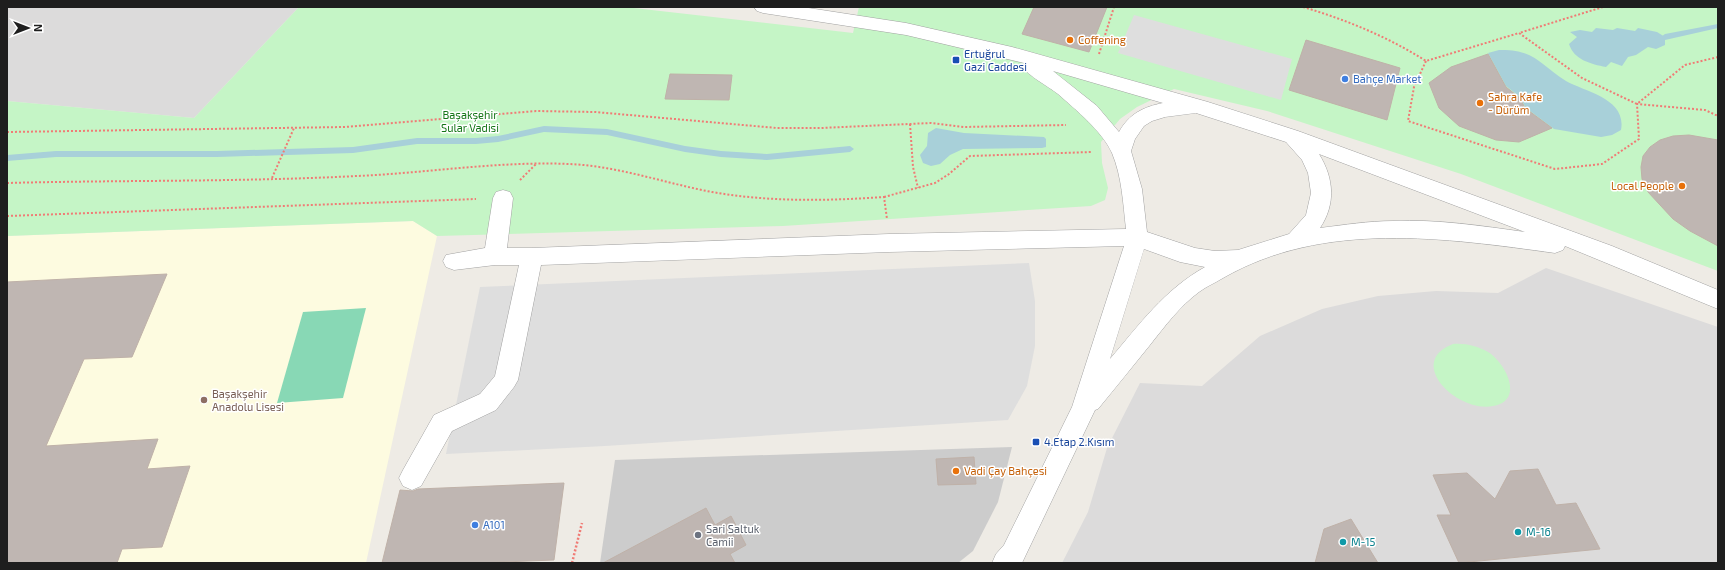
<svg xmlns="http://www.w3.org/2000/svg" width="1725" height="570" font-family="'Exo 2',sans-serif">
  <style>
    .residential { fill: #dcdbdb }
    .education { fill: #fdfbe0 }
    .religious { fill: #ccc }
    .park { fill: #c5f5c6 }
    .pitch { fill: #88d8b5 }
    .parking { fill: #dedede }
    .water { fill: #a8d0d9 }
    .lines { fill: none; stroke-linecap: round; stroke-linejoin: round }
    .stream { fill: #a8d0d9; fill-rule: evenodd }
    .building { fill: #bfb6b2; stroke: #bfb1a8 }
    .minor-casing { stroke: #a2a2a2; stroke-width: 1 }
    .path-far1 { stroke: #f07b75; stroke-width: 2; stroke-dasharray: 2 2; stroke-linecap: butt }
    .path { stroke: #f07b75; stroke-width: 2.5; stroke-dasharray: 2 2; stroke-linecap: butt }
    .minor { fill: #fff; fill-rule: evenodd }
    .food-dot { fill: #e8710a; stroke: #fff; stroke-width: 1.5 }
    .transit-dot { fill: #1a4fb4; stroke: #fff; stroke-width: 1.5 }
    .shop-dot { fill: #3f7fe0; stroke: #fff; stroke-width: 1.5 }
    .education-dot { fill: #8d6e63; stroke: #fff; stroke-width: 1.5 }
    .culture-dot { fill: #0f9aa8; stroke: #fff; stroke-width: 1.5 }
    .worship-dot { fill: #6b7280; stroke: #fff; stroke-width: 1.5 }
    .labels { text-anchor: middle; stroke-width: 3; stroke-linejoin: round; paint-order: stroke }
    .food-label { font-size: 11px; fill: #c56008; stroke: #fff; text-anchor: start }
    .transit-label { font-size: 11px; fill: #164399; stroke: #fff; text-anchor: start }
    .shop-label { font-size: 11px; fill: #366cbe; stroke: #fff; text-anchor: start }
    .park-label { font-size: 11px; fill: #137516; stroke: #fff }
    .education-label { font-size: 11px; fill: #785e54; stroke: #fff; text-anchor: start }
    .worship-label { font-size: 11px; fill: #5b616d; stroke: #fff; text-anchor: start }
    .culture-label { font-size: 11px; fill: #0d838f; stroke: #fff; text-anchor: start }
  </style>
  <rect width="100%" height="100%" fill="#eeebe5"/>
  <g class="residential">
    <polygon points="7,7 299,7 194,118 7,101"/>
    <polygon points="1546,268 1718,327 1718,563 1062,563 1088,512 1107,448 1140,383 1202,386 1260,336 1322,309 1378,296 1436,291 1498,293"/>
  </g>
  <polygon class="education" points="413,221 437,236 366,563 7,563 7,236"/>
  <polygon class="religious" points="1012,447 998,502 973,551 958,563 600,563 615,460"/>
  <g class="park">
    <polygon points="299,7 625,7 853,33 859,7 1718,7 1718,271 1461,174 1267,111 1174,89 1137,107 1120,119 1101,142 1102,163 1108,188 1105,200 1091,206 783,226 437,236 413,221 7,236 7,101 194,118"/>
    <path d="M1453,344C1466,343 1477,346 1488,352C1506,363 1525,401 1493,406C1457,413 1405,362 1453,344Z"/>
  </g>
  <polygon class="pitch" points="366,308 343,398 277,403 303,312"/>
  <g class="parking">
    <polygon points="1134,15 1292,59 1281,100 1118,53"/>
    <polygon points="1029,263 1035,301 1035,346 1027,386 1008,420 605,446 446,454 480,287"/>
  </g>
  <g class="water">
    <path d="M1596,28L1613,30L1617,28L1635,31L1638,28L1657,32L1665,37V45L1656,49L1648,47L1636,55L1628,57L1622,66L1611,62L1606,67C1591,64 1574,60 1569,44L1577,37L1570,32L1580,30L1592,32Z"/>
    <path d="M1499,50C1535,49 1540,65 1566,81C1586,92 1627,99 1621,130L1612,135L1601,137L1554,129L1526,108L1520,97L1506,86L1488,53Z"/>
    <polygon points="936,128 964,133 1044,137 1046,139 1046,147 1042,148 963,149 950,155 940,164 931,166 923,163 920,155 927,146 928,133"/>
  </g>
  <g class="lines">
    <g class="stream">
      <polygon points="1718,24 1718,28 1665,40 1661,37 1665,34"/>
      <polygon points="544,126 607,129 685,146 721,151 767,154 850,146 854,149 850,152 767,160 721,157 685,152 607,135 544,132 498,142 476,144 417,144 353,153 217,157 56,157 7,161 7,155 56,151 217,151 353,147 417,138 476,138 498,136"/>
    </g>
  </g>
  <g class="building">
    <polygon points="1034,7 1107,7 1089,52 1022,34"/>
    <polygon points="1306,40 1400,68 1387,120 1289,90"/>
    <polygon points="1488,54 1506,87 1520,98 1525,108 1552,128 1519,142 1496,140 1459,126 1439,108 1429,83 1451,67"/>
    <polygon points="670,74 732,75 729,100 665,99"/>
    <polygon points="1689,135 1718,140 1718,246 1690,231 1673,219 1648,192 1642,179 1641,167 1643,156 1650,147 1660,140 1673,136"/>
    <polygon points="167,274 132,357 84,359 46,446 158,439 147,469 190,466 162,547 122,549 117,563 7,563 7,282"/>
    <polygon points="974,457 976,484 938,485 936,459"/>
    <polygon points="1538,469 1556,505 1576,503 1600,549 1459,563 1437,515 1451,515 1433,475 1467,473 1495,499 1510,471"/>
    <polygon points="564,483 554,560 478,563 382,563 400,490 413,491 418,489"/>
    <polygon points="706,508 715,525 731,516 746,545 730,554 735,563 603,563"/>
    <polygon points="1351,519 1378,563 1315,563 1324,529"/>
  </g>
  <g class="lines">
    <g class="minor-casing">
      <path id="minor" d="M754,7H802L906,23L1012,47L1208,102L1298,131L1612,246L1718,290V309L1565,246L1563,250L1555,253C1445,238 1324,220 1223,278C1215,283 1207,286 1199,292C1180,306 1165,326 1150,345C1133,366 1116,387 1098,409L1095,410L1022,563H992L996,554L1004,545L1072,407L1124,246L889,252L541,265L518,380L514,387L496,410L452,431L421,486L412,490L403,486L399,478L403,470L434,415L480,394L495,376L519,265H495L454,270L446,267L443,261L446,255L485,248L493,198L496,192L503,190L510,192L513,198L507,248H532L889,234L1126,229C1123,203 1122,177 1112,153C1102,131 1076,110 1058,94C1048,86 1028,76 1022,66L1024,63L906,35L763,13L757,11ZM1053,71L1163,103C1143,107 1129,114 1119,132L1097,106ZM1196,113L1286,142L1302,160L1308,173L1311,193L1306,215L1289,234L1238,250L1215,251L1195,248L1147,232L1142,189L1131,151L1135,139L1144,126L1152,121L1165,117ZM1319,154L1525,232C1482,226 1437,219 1393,221C1369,221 1344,225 1320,228C1336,204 1334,178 1319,154ZM1144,249L1180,262L1205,267C1164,290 1140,324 1110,359Z"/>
    </g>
    <g class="path-far1">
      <path d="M1303,7C1347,20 1388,37 1426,61L1519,33"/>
      <polyline points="1603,7 1519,33 1582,78 1637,104 1685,65 1718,57"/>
      <polyline points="1099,54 1114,7"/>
      <polyline points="1426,61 1414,87 1408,121 1555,169 1602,164 1639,139 1637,104 1705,110 1718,116"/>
      <polyline points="910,124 913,167 918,188"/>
      <polyline points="7,132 345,127 536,111 595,112 777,128 821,128 931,123 964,127 1066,125"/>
      <polyline points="272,178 294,128"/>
      <polyline points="520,180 537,163"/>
      <path d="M7,183C124,180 240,182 357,176C427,173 498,161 569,164C618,166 664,183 712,192C769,202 826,201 884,197L887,219"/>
      <polyline points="884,197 935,183 949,174 970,156 1092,152"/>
      <polyline points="7,216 476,199"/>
    </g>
    <polyline class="path" points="572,563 582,523"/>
    <use href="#minor" class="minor"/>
  </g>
  <g class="food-dot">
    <circle cx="1070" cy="40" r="4"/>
    <circle cx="1480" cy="103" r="4"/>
    <circle cx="1682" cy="186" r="4"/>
    <circle cx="956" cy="471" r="4"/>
  </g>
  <g class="transit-dot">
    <rect x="952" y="56" width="8" height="8" rx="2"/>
    <rect x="1032" y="438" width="8" height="8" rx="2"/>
  </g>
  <g class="shop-dot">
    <circle cx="1345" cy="79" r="4"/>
    <circle cx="475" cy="525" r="4"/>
  </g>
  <circle class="education-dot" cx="204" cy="400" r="4"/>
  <g class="culture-dot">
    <circle cx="1518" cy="532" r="4"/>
    <circle cx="1343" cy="542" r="4"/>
  </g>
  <circle class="worship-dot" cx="698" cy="535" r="4"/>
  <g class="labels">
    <g class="food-label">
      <text x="1078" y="44">Coffening</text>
      <text x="1488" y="101">Sahra Kafe<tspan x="1488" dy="13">- Dürüm</tspan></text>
      <text x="1674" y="190" text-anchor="end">Local People</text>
      <text x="964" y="475">Vadi Çay Bahçesi</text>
    </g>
    <g class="transit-label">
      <text x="964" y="58">Ertuğrul<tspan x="964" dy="13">Gazi Caddesi</tspan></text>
      <text x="1044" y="446">4.Etap 2.Kısım</text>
    </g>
    <g class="shop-label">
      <text x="1353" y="83">Bahçe Market</text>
      <text x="483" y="529">A101</text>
    </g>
    <g class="park-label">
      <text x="470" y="119">Başakşehir<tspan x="470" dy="13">Sular Vadisi</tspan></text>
    </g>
    <g class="education-label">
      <text x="212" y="398">Başakşehir<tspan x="212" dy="13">Anadolu Lisesi</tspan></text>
    </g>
    <g class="worship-label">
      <text x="706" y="533">Sari Saltuk<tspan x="706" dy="13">Camii</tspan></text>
    </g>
    <g class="culture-label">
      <text x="1526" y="536">M-16</text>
      <text x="1351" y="546">M-15</text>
    </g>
  </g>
  <rect width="1725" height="570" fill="none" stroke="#1e1e1e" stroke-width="16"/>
  <g transform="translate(28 28) rotate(90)" stroke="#ffffff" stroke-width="3" paint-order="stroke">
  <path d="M0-3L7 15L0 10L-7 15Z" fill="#1e1e1e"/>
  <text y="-6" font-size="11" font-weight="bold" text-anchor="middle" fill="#1e1e1e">N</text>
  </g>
</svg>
